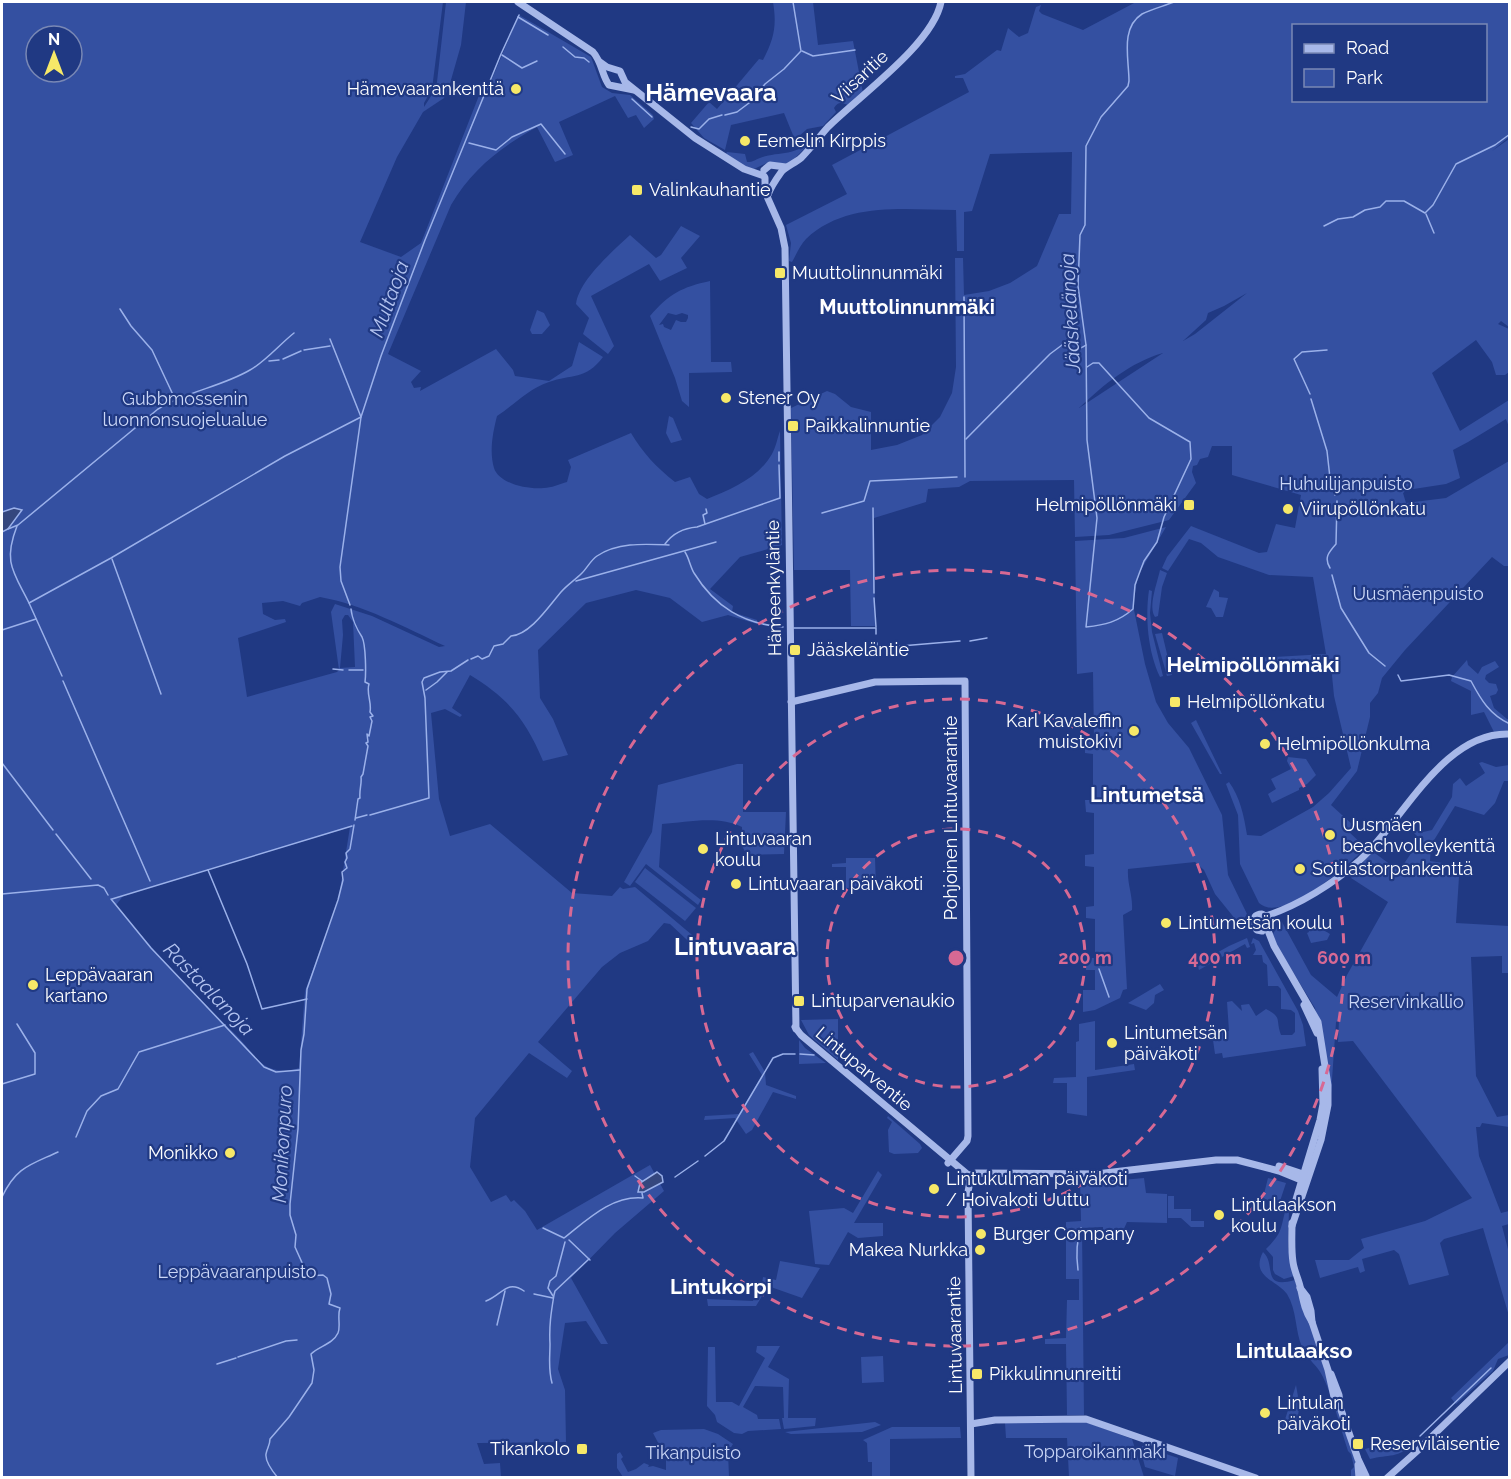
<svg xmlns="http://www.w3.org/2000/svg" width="1511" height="1479" font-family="Raleway,sans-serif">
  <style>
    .green { fill: #3450a1; fill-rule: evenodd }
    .water { fill: #35477e; stroke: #9bb1ea; stroke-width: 1.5 }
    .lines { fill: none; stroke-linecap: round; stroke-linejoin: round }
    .stream { stroke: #9bb1ea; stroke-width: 1.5 }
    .tertiary { stroke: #a7b8e9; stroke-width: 7 }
    .ring { fill: none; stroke: #d76994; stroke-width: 3; stroke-dasharray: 10 8 }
    .poi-dot { fill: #f6e868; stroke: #203983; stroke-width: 2 }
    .labels { text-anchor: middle; stroke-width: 4.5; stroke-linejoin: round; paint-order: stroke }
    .street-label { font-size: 18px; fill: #fff; stroke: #203983 }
    .poi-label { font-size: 18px; fill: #fff; stroke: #203983; text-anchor: start }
    .park-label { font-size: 18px; fill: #cbd7f7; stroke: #203983 }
    .water-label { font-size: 20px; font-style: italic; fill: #b3c3f0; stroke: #203983 }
    .neighbourhood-label { font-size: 20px; font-weight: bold; fill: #fff; stroke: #203983 }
    .quarter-label { font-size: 21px; font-weight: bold; fill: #fff; stroke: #203983 }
    .district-label { font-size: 24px; font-weight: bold; fill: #fff; stroke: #203983 }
    .centre { fill: #d76994; stroke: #203983; stroke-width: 3 }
    .ring-label { font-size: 18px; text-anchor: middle; font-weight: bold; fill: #d76994; stroke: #203983; stroke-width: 4.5; stroke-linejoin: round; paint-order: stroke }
  </style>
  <rect width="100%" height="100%" fill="#203983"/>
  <g class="green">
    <path d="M2,2H443L432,89L424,103V107L435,90L437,82L446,2H466L461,45L449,87L444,98L423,112L397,157L360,242L401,257L421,243L480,93L485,95L519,15L591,57L602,87L612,93L630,95L653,115L654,119L644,128L636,115L628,118L615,96L559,122L573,155L555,162L537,127C501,147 472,169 451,205L388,354L421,371L411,382L414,388L421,387L420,391L496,349L513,370L515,376L549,381L572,366L579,342L603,357C586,380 571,374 549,382C528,389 514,405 497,416C493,432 489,451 494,468C499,484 529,490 544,488C551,488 560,484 567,482L571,467L568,460L631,433C643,453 656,467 675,482L690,477L699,494L707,499C732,489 758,478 772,454C776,447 777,439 780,431L782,545L740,557L710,589L733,606L732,612L757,620V624L728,615L702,622L670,598L636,590L586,603L538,650L540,698L553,719L568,755L543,761C526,720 508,698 470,675L452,708L462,715L460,717L445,709L431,713L439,799L450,836L490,824L572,893L612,896L620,887L623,889L635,887L704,945L700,952L670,924L664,923L648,941L620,953L602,967L538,1042L572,1071L567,1078L529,1053L475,1118L470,1167L491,1202L506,1195L511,1202L514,1200L525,1211L537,1230L650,1165L664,1191L615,1233L571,1278L608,1344H601L586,1321L565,1323L558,1369L565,1390L566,1442L477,1443L484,1464L500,1463L501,1477H2ZM36,36H72V72H36ZM320,597C364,605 404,627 445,646L439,647L372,616L335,604L331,612L339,670L337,672L247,697L238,638L286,622L285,619L275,620L263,614L262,603L283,601L300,606L302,603ZM345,615H348L353,622L355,667L340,668L343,635L342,620ZM350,827L338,902L305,991L299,1068C288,1072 274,1072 264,1065C253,1057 245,1043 235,1034C194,994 153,951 116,905L124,895Z"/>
    <path d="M773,2H813L818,45L853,41L863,93L848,105C841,103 839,101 834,108L836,112L823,126L807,129L795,140L784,113L731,125L725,150L704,138L691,123L709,102L717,109L759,59L763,60C774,39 777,26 773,2Z"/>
    <path d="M1136,2H1509V137L1492,151L1509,139V327L1501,321L1498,324L1509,329V372L1505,375H1496L1492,362L1476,340L1432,373L1460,431L1509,400V427L1506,419L1468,442L1453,450L1460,478L1446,484L1407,490L1403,493L1406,503L1446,498L1509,461V566H1504L1492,557L1405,650L1382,678L1378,693L1370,703V717L1357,771L1331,805L1353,825L1348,831L1366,848C1348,864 1283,925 1259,903L1240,864L1238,815L1226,784L1229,782C1240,797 1244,816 1247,835L1261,836L1313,807L1329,793L1351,768L1334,696L1331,665L1329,659L1255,662V658L1326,654L1313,577L1269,575L1218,557L1201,543L1189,539L1168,571L1162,568L1167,557L1191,526L1259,553L1267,552L1276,524L1295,528L1301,495L1232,475V446H1212L1208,457L1200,459L1197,465L1193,466L1192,472L1196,483L1169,520L1109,535L1075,537L1074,480L970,481L959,487L928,489L926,502L874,518L875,626H851L850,570H794L791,408L827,391L835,394L851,407L871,412V450L897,445L922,435L940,417L952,393L956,367L955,258H963L964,295L989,291L1010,283L1037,266L1059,214H1071L1072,152L990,154L972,211L964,212V251H957L956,210C905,210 846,201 806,239C800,245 796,255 792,262L789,261L791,243L786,225L847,194L832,165L969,92L963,78H955V76L965,74L997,50L1001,51L1008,28L1019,37L1028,33L1036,7L1041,5L1039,11L1042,14L1083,30ZM1294,26H1486V100H1294ZM1247,293L1195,334L1183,341L1206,320L1208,313L1224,306ZM1163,353L1079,408C1103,385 1131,362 1163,353Z"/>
    <path d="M809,139L811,142L789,164L769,162L754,169L748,168L726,154L727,152L745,154L747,162C754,162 754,160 760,158C777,151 799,157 809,139Z"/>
    <path d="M681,226L700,236L681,258L687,268L660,281L649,264L591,296L614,346L608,354L583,334L589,318L576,304C579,280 613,251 630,235L656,258L661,255Z"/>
    <path d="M710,281L711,362H731L732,372L689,373V407L682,401L675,378L650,316C669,294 682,287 710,281ZM668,313L676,315L682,313L688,315V318L686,322H681L676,320L671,330L664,327L663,324L659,325Z"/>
    <polygon points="537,310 544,313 550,325 542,334 532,334 530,330"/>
    <polygon points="669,416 673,418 682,440 671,443 666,433"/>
    <path d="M1166,527L1138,575L1133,605L1145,664L1156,702L1168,723L1189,748L1222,815L1228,875L1247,914L1240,925L1215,894L1204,870L1195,862L1128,869C1127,884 1133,895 1132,910L1123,915L1127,989L1123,990L1120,998L1095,1010L1083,1012V990H1095V970H1086V958H1095V919L1086,918V907L1094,906V867L1085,866V855L1094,854V813L1086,812L1085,800H1093V754L1085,753V742L1094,741L1093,672L1077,674L1075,541L1124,538Z"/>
    <path d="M1160,570L1167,573L1162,587L1158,616L1155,617C1148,606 1157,584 1160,570Z"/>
    <polygon points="1214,589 1219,592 1219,597 1228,598 1223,617 1216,617 1211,608 1206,607"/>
    <path d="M1149,590L1152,591L1150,613L1152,632L1163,676L1160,677C1148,652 1145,618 1149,590Z"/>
    <polygon points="1162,633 1172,675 1167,676 1155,634"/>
    <polygon points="1467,660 1468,665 1478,674 1482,667 1495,661 1499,667 1486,675 1485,679 1489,683 1496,684 1498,690 1496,694 1490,696 1494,708 1507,719 1509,719 1509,730 1494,732 1484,712 1471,715 1471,691 1451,681 1452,677"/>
    <polygon points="1196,720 1222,774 1220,774 1217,769 1191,723"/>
    <polygon points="1288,757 1306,759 1316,775 1307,784 1299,788 1299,790 1272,803 1268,794 1276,789 1271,779 1291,769 1287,761"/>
    <polygon points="1482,762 1496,767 1509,765 1509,781 1504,781 1495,803 1484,815 1455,806 1431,845 1430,861 1443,863 1443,875 1459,877 1456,923 1509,926 1509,973 1502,973 1502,956 1471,957 1476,1076 1497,1117 1509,1115 1509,1127 1482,1123 1480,1127 1476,1127 1479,1156 1501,1213 1509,1211 1509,1224 1502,1226 1509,1253 1509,1316 1483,1228 1444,1239 1440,1243 1449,1275 1409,1285 1399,1254 1394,1250 1362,1259 1365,1271 1360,1273 1358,1267 1320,1278 1315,1260 1349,1260 1364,1248 1361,1239 1425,1221 1472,1198 1353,1041 1338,1042 1339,1020 1336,1022 1331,1094 1315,1008 1277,946 1273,934 1279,923 1282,922 1311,975 1337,997 1347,975 1388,902 1351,878 1372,851 1399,871 1416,846 1419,838 1414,833 1416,831 1423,832 1432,830 1452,797 1453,784 1460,778 1466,786 1485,773 1479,763"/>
    <path d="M737,764H743V812H786L784,854L747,855L742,846V827C719,815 687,822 662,824L659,867L701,900L698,905L646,864L630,886L624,882L652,832L658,785Z"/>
    <polygon points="846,858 875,858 876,887 846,888 846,867 832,867 832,864 846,863"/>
    <polygon points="645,868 696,908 685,921 635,882"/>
    <polygon points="1314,924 1330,934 1327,940 1311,943 1307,933 1309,932 1308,927"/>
    <polygon points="1247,938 1250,947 1247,948 1245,944 1199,970 1197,964 1229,946"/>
    <path d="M1253,938L1259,941L1298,1011L1303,1025L1306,1046L1223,1058L1222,1053L1215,1054L1212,1033L1229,1031L1227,1002L1232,1001L1242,1011L1241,1005L1249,1004L1256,1016L1266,1009C1283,1018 1275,1019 1281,1035H1292L1295,1032V1013L1291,1010L1281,1009V989L1278,986H1268L1267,965L1263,962L1262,955H1253L1256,950L1254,943L1251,944Z"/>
    <polygon points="1160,984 1164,990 1155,995 1154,1003 1146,1010 1128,1003"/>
    <polygon points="838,1019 838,1060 809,1035 801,1020"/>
    <polygon points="1095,1021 1095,1070 1134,1064 1135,1070 1087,1077 1087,1116 1067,1113 1067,1083 1053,1083 1054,1078 1076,1077 1076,1042 1079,1041 1079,1024"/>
    <polygon points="799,1040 805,1048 826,1063 799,1064"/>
    <polygon points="753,1052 765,1072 766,1085 796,1096 796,1099 773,1092 752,1130 746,1134 735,1118 704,1120 705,1116 739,1114 762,1075 749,1054"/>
    <polygon points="888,1116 920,1144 922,1148 918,1153 894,1154 889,1152 888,1130 892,1122 887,1118"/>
    <polygon points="878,1171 882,1175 854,1223 883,1223 883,1236 858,1238 848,1232 829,1265 815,1264 809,1211 844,1208 853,1213"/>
    <polygon points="1144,1178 1146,1193 1167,1194 1167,1223 1127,1222 1122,1233 1103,1232 1103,1227 1082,1228 1084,1415 1067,1415 1066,1344 1045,1344 1045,1339 1066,1338 1067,1300 1079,1300 1079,1279 1066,1279 1066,1222 1081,1221 1080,1180 1122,1180"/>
    <polygon points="1268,1178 1286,1183 1279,1204 1263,1198"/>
    <polygon points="1168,1196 1174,1196 1174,1209 1191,1209 1191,1221 1204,1221 1204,1227 1191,1227 1181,1218 1168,1218"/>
    <path d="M1286,1208L1289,1209L1288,1247L1294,1276L1284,1279L1275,1274L1273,1270V1257L1266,1249C1283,1232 1280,1230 1286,1208Z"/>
    <path d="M1263,1252C1277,1264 1260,1290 1295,1280L1304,1312L1309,1321L1356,1462L1357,1477H1351V1470L1354,1467L1351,1454L1348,1451C1340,1427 1334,1400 1323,1377C1318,1366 1307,1359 1302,1347C1295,1331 1297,1310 1287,1294C1277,1280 1250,1277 1263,1252Z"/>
    <polygon points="780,1261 820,1268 802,1298 768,1286 756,1306 708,1306 707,1299 753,1301 762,1284 763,1277 776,1280"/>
    <polygon points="1509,1342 1509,1355 1498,1359 1493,1371 1456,1404 1451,1398"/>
    <polygon points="757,1346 780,1346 768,1367 789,1379 788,1418 816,1418 815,1426 784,1429 782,1418 784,1418 783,1387 755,1386 743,1407 757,1415 758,1419 779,1419 781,1429 748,1431 742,1434 734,1433 717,1422 715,1415 707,1406 708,1347 715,1347 716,1402 732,1402 739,1406 765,1358 756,1352"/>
    <polygon points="883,1356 884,1382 862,1383 861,1357"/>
    <path d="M1296,1385C1298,1397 1303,1415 1292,1429H1282Z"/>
    <polygon points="875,1422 881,1425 862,1432 791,1434 785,1432"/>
    <polygon points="1086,1422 1132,1439 1144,1477 1069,1477 1067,1438 1006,1438 1005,1423"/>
    <polygon points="892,1427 960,1427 961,1438 890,1439 890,1477 872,1477 872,1462 868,1462 867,1443 863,1440"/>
    <polygon points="704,1429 718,1434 733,1444 728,1452 729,1477 623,1477 617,1468 617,1454 620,1452 623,1457 621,1459 628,1472 636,1469 644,1463 649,1465 648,1467 653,1466 666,1470 666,1458 653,1433 661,1430"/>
    <path d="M1412,1440L1414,1443C1398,1459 1389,1454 1370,1459L1365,1449L1381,1445L1383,1451L1406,1446V1444Z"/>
    <polygon points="1142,1446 1178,1458 1175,1476 1145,1467 1141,1451"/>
  </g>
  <g class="water">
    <polygon points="14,508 22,510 8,529 2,532 2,512"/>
    <polygon points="657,1172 662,1176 663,1182 644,1192 638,1192 640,1183"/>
  </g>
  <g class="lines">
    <g class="stream">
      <polyline points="518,17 548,35"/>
      <polyline points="563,47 575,57 584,58 589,62"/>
      <polyline points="802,51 813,56 855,50"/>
      <polyline points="502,55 522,68 537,61"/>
      <polyline points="632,99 652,117"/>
      <polyline points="725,115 737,112 749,103 765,84 784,69 801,51 793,2"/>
      <polyline points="691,127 699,129 709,119 722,115"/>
      <polyline points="469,143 496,150 512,137 541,124 565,154"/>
      <polyline points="1426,214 1434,233"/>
      <polyline points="1324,226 1338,219 1353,217 1365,210 1380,207 1386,201 1404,201 1425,213 1433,205 1456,164 1495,145 1510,134"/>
      <polyline points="964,297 965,477"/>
      <polyline points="120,309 131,326 152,350 175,399"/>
      <polyline points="304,350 330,346"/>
      <polyline points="283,359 301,351"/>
      <polyline points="269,361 279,360"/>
      <path d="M1087,367L1093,363H1099L1149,418L1190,442L1191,459L1164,517L1157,542L1144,561L1139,574L1135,585L1133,609C1118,622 1105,625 1086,627L1097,518L1087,440L1086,345L1078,286L1080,235L1085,225L1086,146L1101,117L1128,86L1129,81C1129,59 1120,28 1142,14C1152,9 1164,6 1174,2"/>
      <polyline points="1310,394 1294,359 1302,352 1327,350"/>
      <polyline points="1311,399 1327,451 1330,478 1335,495"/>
      <path d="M966,439L1050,354L1062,345C1071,349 1078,351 1086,345"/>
      <polyline points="779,452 779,461"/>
      <polyline points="873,508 874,593"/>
      <polyline points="822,513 864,501 870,481 957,477"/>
      <polyline points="705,524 703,515 707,513 706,509"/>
      <path d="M17,526C3,562 13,571 29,603"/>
      <path d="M8,529L18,525L158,409C187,391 221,387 250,370C265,362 280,344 294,333"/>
      <path d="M665,544C673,533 684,528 697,527L780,498L779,465"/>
      <path d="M685,552C689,558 690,566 694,573C715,607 743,624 783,627"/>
      <polyline points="112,559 161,694"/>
      <path d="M1330,568C1324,558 1328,553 1336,544L1337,501"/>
      <polyline points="1332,575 1341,608 1369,653 1385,666"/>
      <polyline points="576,581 716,542"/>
      <polyline points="874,598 876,627"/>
      <polyline points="350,605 341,581 340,567 361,417 381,356 425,240 501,54 519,15"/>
      <path d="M351,609C352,619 358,631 362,637C366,645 366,674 365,682L369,684C366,693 372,702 370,712L373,716L370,717L372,721L369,736L367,734L368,742L366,743L368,746L363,774L361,777C362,784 359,790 360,798L358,799L355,820"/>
      <polyline points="794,628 876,628 876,634"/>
      <polyline points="2,630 36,619"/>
      <polyline points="970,641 987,638"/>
      <polyline points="877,643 877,648 960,641"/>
      <path d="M471,659L478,656L482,659L489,656L494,646L503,644L511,636C530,635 549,606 561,592C567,585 575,580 582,573C587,568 591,560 597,556C618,542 645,544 669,545"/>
      <polyline points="333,669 343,670"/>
      <polyline points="349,670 363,670"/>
      <path d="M1398,675L1401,681L1449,675L1471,681C1481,700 1490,715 1510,724"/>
      <polyline points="62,676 29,603 111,558 285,456 361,417 330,339"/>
      <polyline points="63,681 150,881"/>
      <polyline points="426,690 437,682 447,672"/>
      <polyline points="2,763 53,830"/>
      <polyline points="370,815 429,798 425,698 422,682 424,678 440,672 451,671 468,660"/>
      <polyline points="356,818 367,815"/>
      <polyline points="56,834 91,879"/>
      <polyline points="208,870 247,964 262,1009 307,999"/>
      <polyline points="2,894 98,885 104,888 108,895"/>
      <polyline points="111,899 151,948 264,1067 276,1072 300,1070"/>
      <polyline points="112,899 352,826"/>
      <polyline points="1099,969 1109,997"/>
      <polyline points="800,1054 814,1055"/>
      <polyline points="2,1084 35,1074 35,1053 17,1024"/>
      <polyline points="76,1137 87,1111 101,1096 118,1089 139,1052 225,1025"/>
      <polyline points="705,1156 724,1141 773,1058 783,1054 795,1054"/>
      <polyline points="635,1176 642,1181"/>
      <polyline points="675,1177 698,1161"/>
      <path d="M2,1197C16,1167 30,1165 58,1152"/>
      <path d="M543,1228L564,1238C587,1220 612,1195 643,1198L642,1193"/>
      <polyline points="569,1240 590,1260"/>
      <path d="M1078,1270C1076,1255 1076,1242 1081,1228"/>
      <polyline points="534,1294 553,1298"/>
      <polyline points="553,1296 548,1288 550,1281 556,1276 565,1242"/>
      <path d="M486,1301C502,1295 507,1279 524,1291"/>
      <polyline points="497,1325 505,1291"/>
      <polyline points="238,1357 286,1341 297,1340"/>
      <polyline points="217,1364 236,1358"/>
      <path d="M552,1383C548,1369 550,1358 550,1344C549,1326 551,1313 554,1295L555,1291L589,1259"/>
      <polyline points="1420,1436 1491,1368"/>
      <path d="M278,1478C273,1472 265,1461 266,1454C267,1448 270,1445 270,1439L289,1417L312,1383L314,1370L311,1354C319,1346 333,1344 338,1333C341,1326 337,1316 340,1308L329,1304L331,1294L327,1278L323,1275L308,1276L295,1247L296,1235L290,1215V1204L298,1129L301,1050L304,1034L307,989L338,900L343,880L342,872L347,868L345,862L347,858L346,853L350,849L354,825"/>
    </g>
    <g class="tertiary">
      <path d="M518,2L593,52C602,62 602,76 609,85L634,90"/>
      <polyline points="600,62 607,67 620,71 625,82 695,138 744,169 764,176"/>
      <polyline points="764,170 770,165 786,167"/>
      <polyline points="765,178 765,192 781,228 785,248 796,1029"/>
      <path d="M768,195C771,186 777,178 782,171C787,166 795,163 801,158C811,148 819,137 828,127C859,96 933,44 941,2"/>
      <polyline points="791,702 875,682 965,681 968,1136 967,1141 948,1163"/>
      <path d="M1266,916C1299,905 1333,884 1360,860C1403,821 1443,731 1510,734"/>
      <polyline points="1267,928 1274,946 1318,1022 1328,1085 1328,1105 1321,1140 1292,1226"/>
      <path d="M1262,931L1257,930L1253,925C1252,919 1255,914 1262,914L1267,917L1269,923L1267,928"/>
      <polyline points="1304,1005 1317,1033"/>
      <polyline points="795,1027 801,1035 967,1174 970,1181 968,1192 971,1478"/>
      <polyline points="1279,1166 1306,1175"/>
      <polyline points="966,1176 976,1173 1096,1174 1216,1160 1237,1160 1279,1171 1306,1182"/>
      <polyline points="1294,1206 1320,1120 1323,1104 1322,1069"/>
      <path d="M1292,1223C1292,1236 1291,1249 1293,1262C1294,1270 1298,1278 1300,1286C1303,1299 1304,1309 1312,1322"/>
      <polyline points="1300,1288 1307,1297 1311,1311 1312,1322 1328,1370 1334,1397 1340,1407 1358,1459 1366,1476"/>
      <polyline points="1331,1374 1339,1395 1340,1403"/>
      <polyline points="971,1424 995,1420 1086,1419 1256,1478"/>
      <polyline points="1421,1447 1510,1361"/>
      <polyline points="1358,1465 1359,1478"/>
      <polyline points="1387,1478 1425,1444"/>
    </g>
  </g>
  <g class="ring">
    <circle cx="956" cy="958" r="129"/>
    <circle cx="956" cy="958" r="259"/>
    <circle cx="956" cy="958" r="388"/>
  </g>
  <g class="poi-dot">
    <circle cx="516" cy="89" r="6"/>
    <circle cx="745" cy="141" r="6"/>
    <rect x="631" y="184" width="12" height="12" rx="3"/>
    <rect x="774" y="267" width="12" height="12" rx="3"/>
    <circle cx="726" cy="398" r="6"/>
    <rect x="787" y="420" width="12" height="12" rx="3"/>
    <rect x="1183" y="499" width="12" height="12" rx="3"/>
    <circle cx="1288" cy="509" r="6"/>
    <rect x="789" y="644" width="12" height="12" rx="3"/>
    <rect x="1169" y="696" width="12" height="12" rx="3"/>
    <circle cx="1134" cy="731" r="6"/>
    <circle cx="1265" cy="744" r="6"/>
    <circle cx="1330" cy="835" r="6"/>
    <circle cx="703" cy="849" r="6"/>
    <circle cx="1300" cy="869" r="6"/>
    <circle cx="736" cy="884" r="6"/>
    <circle cx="1166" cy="923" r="6"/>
    <circle cx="33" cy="985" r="6"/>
    <rect x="793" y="995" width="12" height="12" rx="3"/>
    <circle cx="1112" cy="1043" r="6"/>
    <circle cx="230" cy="1153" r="6"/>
    <circle cx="934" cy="1189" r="6"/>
    <circle cx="1219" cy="1215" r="6"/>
    <circle cx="981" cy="1234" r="6"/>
    <circle cx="980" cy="1250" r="6"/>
    <rect x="971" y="1368" width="12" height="12" rx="3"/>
    <circle cx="1265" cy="1413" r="6"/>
    <rect x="1352" y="1438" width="12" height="12" rx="3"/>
    <rect x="576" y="1443" width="12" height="12" rx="3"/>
  </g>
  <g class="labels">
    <g class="street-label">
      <text transform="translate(860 77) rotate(-43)" y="6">Viisaritie</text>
      <text transform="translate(774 588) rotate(-91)" y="6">Hämeenkyläntie</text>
      <text transform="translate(951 818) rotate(-90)" y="6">Pohjoinen Lintuvaarantie</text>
      <text transform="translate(864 1069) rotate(40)" y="6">Lintuparventie</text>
      <text transform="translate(955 1335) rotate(-91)" y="6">Lintuvaarantie</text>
    </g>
    <g class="poi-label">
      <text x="504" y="95" text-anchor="end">Hämevaarankenttä</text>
      <text x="757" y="147">Eemelin Kirppis</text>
      <text x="649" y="196">Valinkauhantie</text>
      <text x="792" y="279">Muuttolinnunmäki</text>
      <text x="738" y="404">Stener Oy</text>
      <text x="805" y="432">Paikkalinnuntie</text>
      <text x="1177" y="511" text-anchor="end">Helmipöllönmäki</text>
      <text x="1300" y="515">Viirupöllönkatu</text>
      <text x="807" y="656">Jääskeläntie</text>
      <text x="1187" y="708">Helmipöllönkatu</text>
      <text x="1122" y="727" text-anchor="end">Karl Kavaleffin<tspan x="1122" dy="21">muistokivi</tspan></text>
      <text x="1277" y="750">Helmipöllönkulma</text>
      <text x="1342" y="831">Uusmäen<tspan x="1342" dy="21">beachvolleykenttä</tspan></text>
      <text x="715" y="845">Lintuvaaran<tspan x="715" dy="21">koulu</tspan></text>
      <text x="1312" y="875">Sotilastorpankenttä</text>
      <text x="748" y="890">Lintuvaaran päiväkoti</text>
      <text x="1178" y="929">Lintumetsän koulu</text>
      <text x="45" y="981">Leppävaaran<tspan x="45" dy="21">kartano</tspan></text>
      <text x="811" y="1007">Lintuparvenaukio</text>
      <text x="1124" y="1039">Lintumetsän<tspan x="1124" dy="21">päiväkoti</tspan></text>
      <text x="218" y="1159" text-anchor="end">Monikko</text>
      <text x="946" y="1185">Lintukulman päiväkoti<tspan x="946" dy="21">/ Hoivakoti Uuttu</tspan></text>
      <text x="1231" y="1211">Lintulaakson<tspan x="1231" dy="21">koulu</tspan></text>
      <text x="993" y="1240">Burger Company</text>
      <text x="968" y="1256" text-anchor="end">Makea Nurkka</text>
      <text x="989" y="1380">Pikkulinnunreitti</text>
      <text x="1277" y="1409">Lintulan<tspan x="1277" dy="21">päiväkoti</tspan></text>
      <text x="1370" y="1450">Reserviläisentie</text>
      <text x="570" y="1455" text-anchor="end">Tikankolo</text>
    </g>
    <g class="park-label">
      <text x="185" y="405">Gubbmossenin<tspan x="185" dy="21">luonnonsuojelualue</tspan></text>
      <text x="1346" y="490">Huhuilijanpuisto</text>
      <text x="1418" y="600">Uusmäenpuisto</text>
      <text x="1406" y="1008">Reservinkallio</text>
      <text x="237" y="1278">Leppävaaranpuisto</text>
      <text x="1095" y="1458">Topparoikanmäki</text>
      <text x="693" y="1459">Tikanpuisto</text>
    </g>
    <g class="water-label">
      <text transform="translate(389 299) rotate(-70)" y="7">Multaoja</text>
      <text transform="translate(1070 313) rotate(-93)" y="7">Jääskelänoja</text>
      <text transform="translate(209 989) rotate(46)" y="7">Rastaalanoja</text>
      <text transform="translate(282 1144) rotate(-87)" y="7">Monikonpuro</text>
    </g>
    <g class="neighbourhood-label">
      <text x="907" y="314">Muuttolinnunmäki</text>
    </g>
    <g class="quarter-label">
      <text x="1253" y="672">Helmipöllönmäki</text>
      <text x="1147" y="802">Lintumetsä</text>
      <text x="721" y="1294">Lintukorpi</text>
      <text x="1294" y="1358">Lintulaakso</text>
    </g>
    <g class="district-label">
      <text x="711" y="101">Hämevaara</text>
      <text x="735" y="955">Lintuvaara</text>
    </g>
  </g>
  <circle cx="956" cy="958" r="9" class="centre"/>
  <g class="ring-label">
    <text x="1085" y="964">200 m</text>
    <text x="1215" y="964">400 m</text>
    <text x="1344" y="964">600 m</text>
  </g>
  <rect width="1511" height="1479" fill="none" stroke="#ffffff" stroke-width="6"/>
  <rect x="1292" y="24" width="195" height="78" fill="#203983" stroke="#7988b5" stroke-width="1.5"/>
  <rect x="1304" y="44" width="30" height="9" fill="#a7b8e9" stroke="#7988b5" stroke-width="1.5"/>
  <text x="1346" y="54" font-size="18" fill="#ffffff">Road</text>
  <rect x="1304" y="69" width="30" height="18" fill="#3450a1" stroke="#7988b5" stroke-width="1.5"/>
  <text x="1346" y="84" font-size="18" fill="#ffffff">Park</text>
  <g transform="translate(54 54)"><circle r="28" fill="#203983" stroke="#7988b5" stroke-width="1.5"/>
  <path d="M0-4.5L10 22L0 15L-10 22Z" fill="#f6e868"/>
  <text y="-9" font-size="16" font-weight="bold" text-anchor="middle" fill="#ffffff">N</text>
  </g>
</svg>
